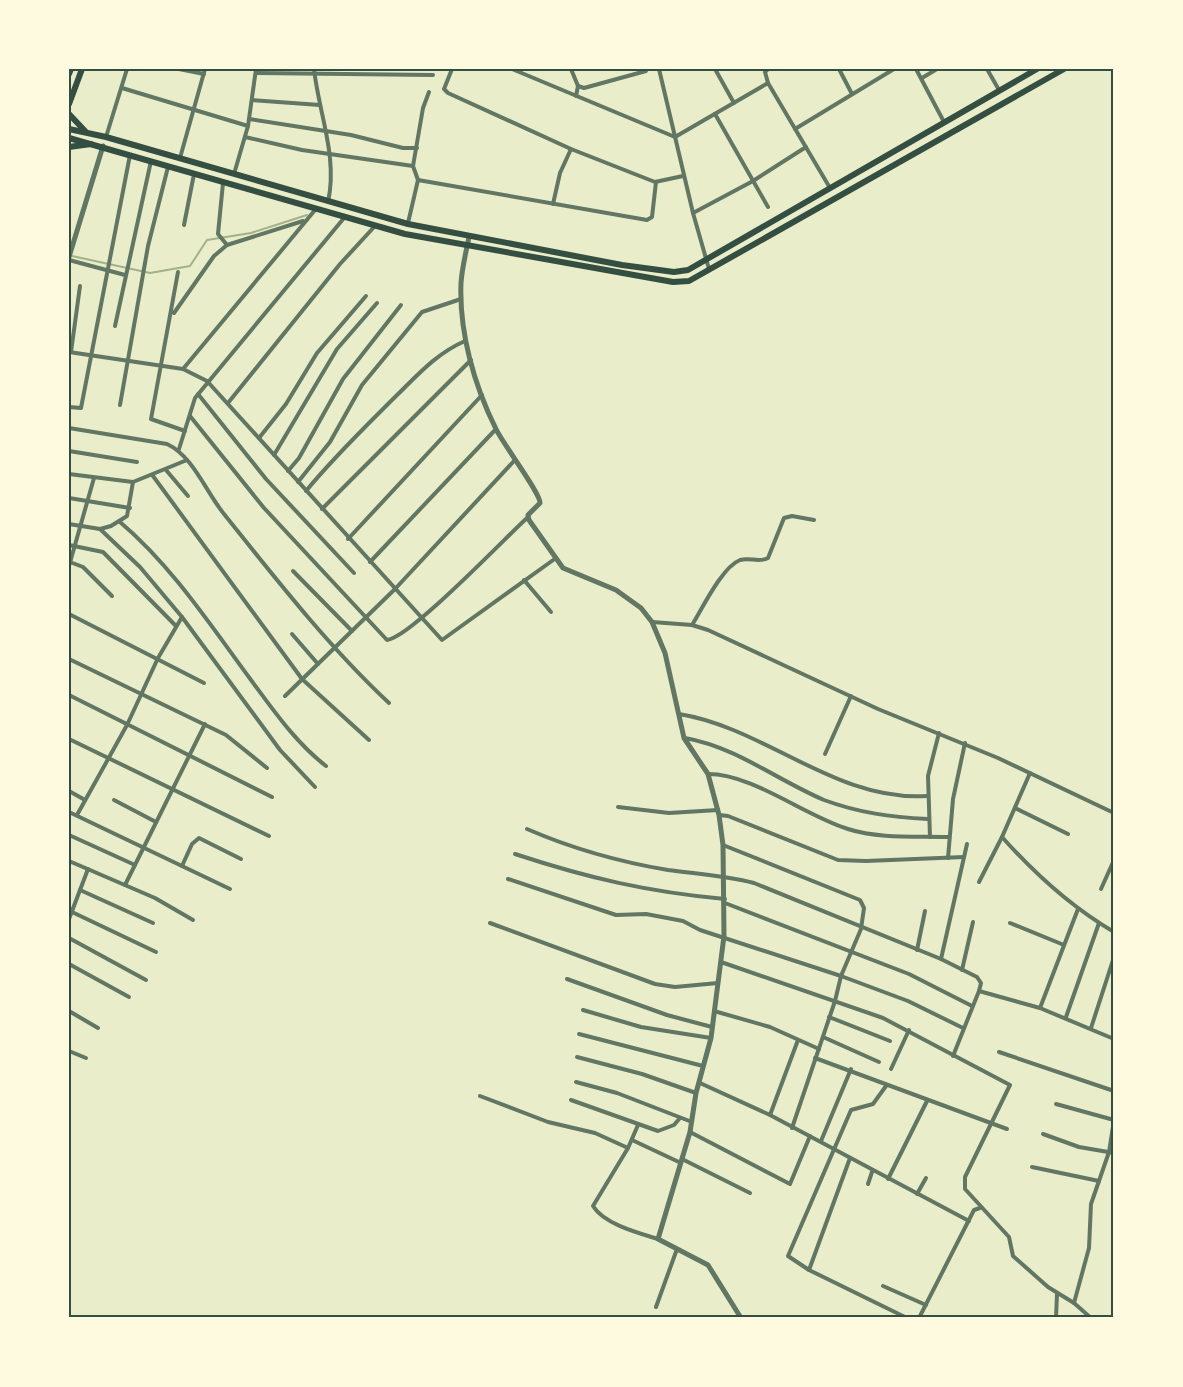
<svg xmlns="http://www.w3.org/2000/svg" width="1183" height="1387" font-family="Quicksand,sans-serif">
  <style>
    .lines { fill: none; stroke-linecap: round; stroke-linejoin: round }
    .stream { stroke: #a3b18a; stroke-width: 2 }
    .minor { stroke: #617663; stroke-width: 4 }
    .tertiary { stroke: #617663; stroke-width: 5 }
    .secondary { stroke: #344e41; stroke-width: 6 }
    .neatline { fill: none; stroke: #344e41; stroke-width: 2 }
  </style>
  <rect width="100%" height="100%" fill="#e9edc9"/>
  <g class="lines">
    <polyline class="stream" points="72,256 150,273 190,266 207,240 251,233 307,215"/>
    <g class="minor">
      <polyline points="179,69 204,74"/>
      <path d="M314,69C319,114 338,157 328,202"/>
      <polyline points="452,69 444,89 448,93 571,149 655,182 683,176"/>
      <polyline points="512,69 675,137 768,83"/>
      <polyline points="571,69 578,86 576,96"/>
      <polyline points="659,69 693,213 709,269"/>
      <polyline points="715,69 734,103"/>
      <polyline points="768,69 765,72 768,83 830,188"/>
      <polyline points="839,69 852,94"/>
      <polyline points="916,69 944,122"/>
      <polyline points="987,69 999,90"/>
      <polyline points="257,73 433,75"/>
      <polyline points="922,78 937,69"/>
      <polyline points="578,86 584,88 646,71"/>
      <polyline points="122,88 248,126"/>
      <polyline points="252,100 320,105"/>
      <polyline points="715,114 768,207"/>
      <polyline points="249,119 351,135 403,148 417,148"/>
      <polyline points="795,129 894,69"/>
      <polyline points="106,137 127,69"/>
      <polyline points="245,137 302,150 413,166"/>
      <polyline points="180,158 205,69"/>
      <polyline points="234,174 248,126 256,69"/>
      <polyline points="418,180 647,220 652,217 656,182"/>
      <polyline points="223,183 218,234 227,245"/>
      <polyline points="553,204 560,173 571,149"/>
      <polyline points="693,213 753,181 806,147"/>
      <polyline points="408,223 418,180 413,166 423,108 429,92"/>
      <polyline points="184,225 194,174"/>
      <polyline points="69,260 125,275"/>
      <polyline points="178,272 151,419 185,431"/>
      <polyline points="174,313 214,256 227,245 303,221"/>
      <polyline points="115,326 151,161"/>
      <polyline points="69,352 183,369 207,381 442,640 556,558"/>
      <polyline points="71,352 80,286"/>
      <polyline points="183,369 315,210"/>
      <polyline points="198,394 266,479 354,573"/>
      <polyline points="228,403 340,264 375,226"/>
      <polyline points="120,405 148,246 168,167"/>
      <polyline points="69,407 81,408 130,155"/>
      <path d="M190,416L264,508L387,640C410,638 505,538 528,517"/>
      <path d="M69,428L167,444C193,456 206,492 224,514C276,579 328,646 389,703"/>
      <polyline points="259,438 286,404 317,353 366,296"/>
      <polyline points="179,449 195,398 344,218"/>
      <polyline points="69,451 137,462"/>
      <polyline points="274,455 337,349 377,303"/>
      <polyline points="166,470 188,496"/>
      <polyline points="288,471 299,458 343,379 401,305"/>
      <polyline points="69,474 133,482 187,460"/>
      <polyline points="153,476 302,679 369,740"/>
      <polyline points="298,482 330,442 362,385 422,312 461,299"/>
      <path d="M306,491C333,458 363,429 393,399C416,377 435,354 465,341"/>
      <polyline points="69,498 130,508"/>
      <polyline points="322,509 471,360"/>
      <path d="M120,522C172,566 211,626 251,680C274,711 296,743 326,766"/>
      <polyline points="69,524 100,529 140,567 182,617 280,750 315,787"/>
      <polyline points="100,529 111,526 127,516 133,482"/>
      <polyline points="348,539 482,395"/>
      <polyline points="69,545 103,552 176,626"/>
      <polyline points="70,562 83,567 112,596"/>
      <polyline points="370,562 496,429"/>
      <polyline points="69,566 94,478"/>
      <polyline points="293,571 352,631"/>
      <polyline points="524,580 551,612"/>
      <polyline points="69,614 204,683"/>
      <polyline points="652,622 692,625 708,630 878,709 998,758 1114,813"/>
      <path d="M692,625C702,609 722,567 740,560C750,557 759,563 768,558L784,518L792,516L814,520"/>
      <polyline points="292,634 318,664"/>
      <polyline points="69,659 226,735 267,768"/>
      <polyline points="69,695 272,797"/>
      <polyline points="285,696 395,589 514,461"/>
      <path d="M679,714C766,728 836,802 927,796"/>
      <path d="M685,738C736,747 777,780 824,800C859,813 891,817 928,819"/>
      <polyline points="69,739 269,836"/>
      <polyline points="825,754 851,696"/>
      <path d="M708,774C753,774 803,815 848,829C879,839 915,836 948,837"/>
      <polyline points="69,791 85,800"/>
      <polyline points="114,800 156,822"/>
      <polyline points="618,807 669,813 718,810"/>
      <polyline points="1015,808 1068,834"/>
      <polyline points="69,812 230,889"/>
      <polyline points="77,815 127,725 158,658 182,617"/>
      <polyline points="719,815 728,816 838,860 866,861 964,857"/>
      <path d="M527,829C573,849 620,862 668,870C698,874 726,876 754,883L941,959L977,977L981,983L979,991L953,1056"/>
      <polyline points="69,835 135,865"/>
      <polyline points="930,837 928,776 939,733"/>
      <path d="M1002,837C1035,874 1071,907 1114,932"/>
      <polyline points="723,845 860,900 864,908 861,929 841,976 835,1001 792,1128"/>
      <path d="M515,854C588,878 648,892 725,899"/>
      <polyline points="948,858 953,799 965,743"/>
      <polyline points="69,861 155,898 193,920"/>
      <polyline points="182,866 192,844 199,838 241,859"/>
      <polyline points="508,879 616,915 646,914 683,921 700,930 841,976 908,1001 963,1028"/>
      <polyline points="979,882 1002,837 1030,773"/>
      <polyline points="125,885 205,724"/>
      <polyline points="1101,889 1114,860"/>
      <polyline points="80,890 153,923"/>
      <polyline points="725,903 909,974 972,1006"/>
      <polyline points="72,912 156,952"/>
      <polyline points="69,919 88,869"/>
      <polyline points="490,923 655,984 675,987 718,983"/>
      <polyline points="1010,923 1064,945"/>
      <polyline points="69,938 146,980"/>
      <polyline points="917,950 925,911"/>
      <polyline points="941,959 967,844"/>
      <polyline points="721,962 883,1018 1010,1085 965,1177 965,1189 1009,1237 1013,1256 1048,1287 1074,1303 1091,1318"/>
      <polyline points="69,964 129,997"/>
      <polyline points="962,970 973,922"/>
      <polyline points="567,979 667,1015 712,1027"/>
      <polyline points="979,991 1040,1008 1114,1039"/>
      <polyline points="1040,1008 1078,909"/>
      <polyline points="583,1010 641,1027 711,1038"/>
      <polyline points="69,1011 98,1028"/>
      <polyline points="714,1011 770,1027 819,1049"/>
      <polyline points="829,1017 890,1041"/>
      <polyline points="1066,1017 1099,923"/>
      <polyline points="1091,1028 1114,957"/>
      <polyline points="579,1034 703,1066"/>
      <polyline points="823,1037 879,1062"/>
      <polyline points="69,1051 86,1058"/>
      <polyline points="999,1052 1114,1091"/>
      <polyline points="577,1057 642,1074 696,1093"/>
      <polyline points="815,1058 1007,1129"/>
      <polyline points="891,1069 909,1030"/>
      <polyline points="576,1082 617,1093 692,1122"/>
      <polyline points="700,1083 770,1115 969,1221"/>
      <polyline points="886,1086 873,1104 851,1110 788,1256 809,1270 907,1318"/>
      <polyline points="480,1096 548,1122 595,1133 628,1148"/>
      <polyline points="571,1100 658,1131 674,1125 680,1118"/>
      <polyline points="1056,1104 1114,1120"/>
      <polyline points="770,1115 798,1040"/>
      <path d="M638,1125L628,1148L593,1206C604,1224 638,1233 658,1239"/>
      <polyline points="690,1132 790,1184 810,1136"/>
      <polyline points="1043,1134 1079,1147 1114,1153"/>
      <polyline points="632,1140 681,1163"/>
      <polyline points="821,1141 851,1069"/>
      <polyline points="682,1159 750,1193"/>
      <polyline points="1032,1167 1099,1181"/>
      <polyline points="888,1179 927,1101"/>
      <polyline points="868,1184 872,1172"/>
      <polyline points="917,1194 926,1178"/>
      <polyline points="809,1270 850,1158"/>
      <polyline points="883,1286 926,1305"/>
      <polyline points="1074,1303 1089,1248 1091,1204 1109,1152 1114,1120"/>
      <polyline points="656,1307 677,1249"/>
      <polyline points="919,1318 974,1210 980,1208"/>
      <polyline points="1056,1318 1057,1294"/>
    </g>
    <g class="tertiary">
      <path d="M469,237C466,252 462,268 461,283C459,332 474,385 496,429C503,444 541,494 540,503L528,515L529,520L563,568L616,590L641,608L652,622L665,653L684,738L708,774L719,815L723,845L724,936L711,1038L696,1093L690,1132L658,1239L708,1265L741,1318"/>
      <polyline points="69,257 103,146"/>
    </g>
    <g class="secondary">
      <polyline points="69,74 71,69"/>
      <polyline points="69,104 82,69"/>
      <polyline points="69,114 85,131"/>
      <polyline points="69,129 106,137 408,224 622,265 674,272 688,270 1037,69"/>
      <polyline points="69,138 405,234 673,282 689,281 1064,69"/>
      <polyline points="69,147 91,144"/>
    </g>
  </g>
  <rect width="1183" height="1387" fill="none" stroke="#fefae0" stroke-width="141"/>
  <rect x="70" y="70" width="1042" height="1246" class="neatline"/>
</svg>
